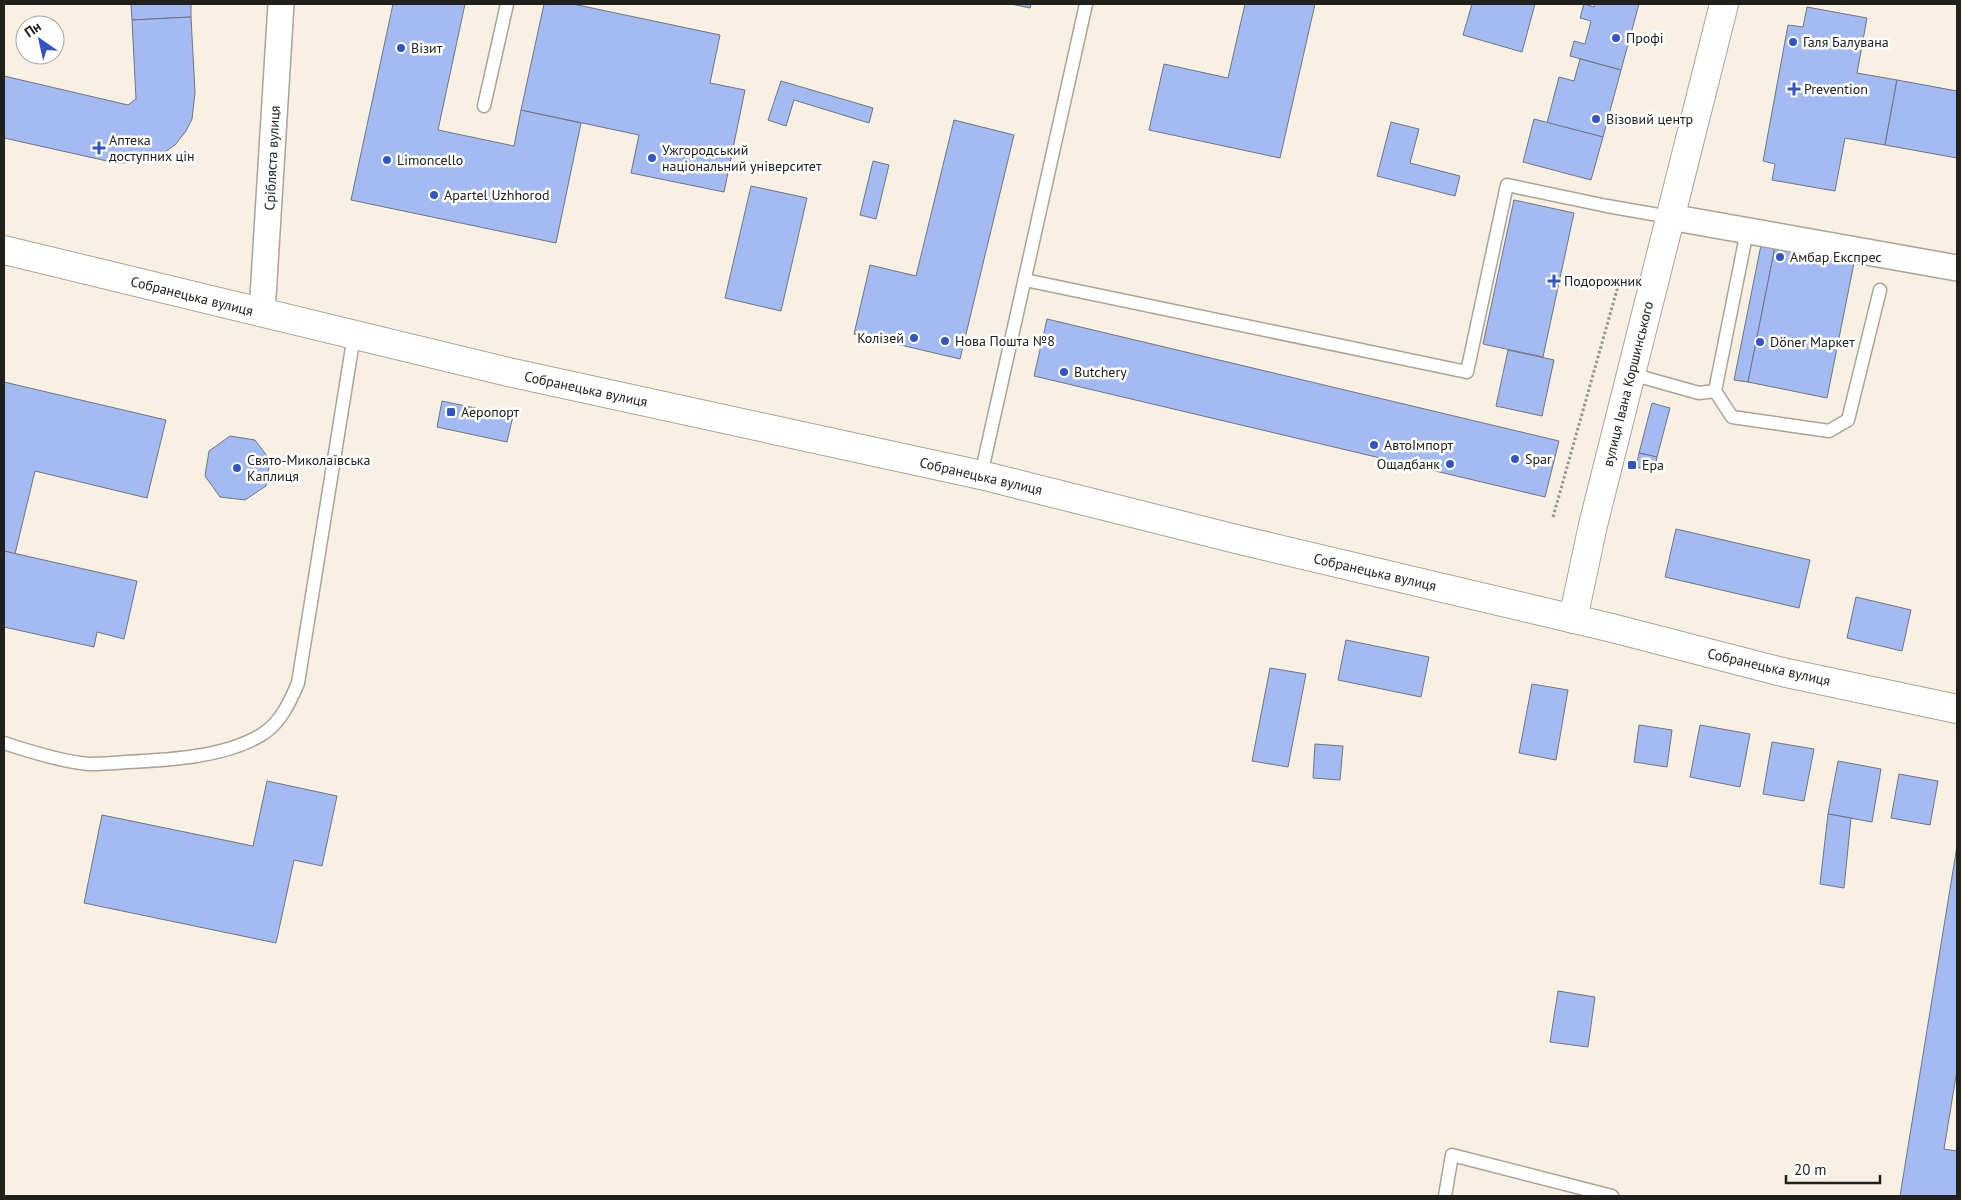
<svg xmlns="http://www.w3.org/2000/svg" width="1961" height="1200" font-family="'PT Sans',sans-serif">
  <style>
    .building { fill: #a3baf2; stroke: #707582 }
    .lines { fill: none; stroke-linecap: round; stroke-linejoin: round }
    .service-casing { stroke: #aaa496; stroke-width: 15 }
    .minor-casing { stroke: #aaa496; stroke-width: 28 }
    .tertiary-casing { stroke: #aaa496; stroke-width: 30 }
    .secondary-casing { stroke: #aaa496; stroke-width: 30 }
    .path { stroke: #99948a; stroke-width: 3; stroke-dasharray: 2.5 2.5; stroke-linecap: butt }
    .service { stroke: #fff; stroke-width: 12 }
    .minor { stroke: #fff; stroke-width: 25 }
    .tertiary { stroke: #fff; stroke-width: 28 }
    .secondary { stroke: #fff; stroke-width: 28 }
    .poi-dot { fill: #3354c4; stroke: #fff; stroke-width: 2 }
    .labels { text-anchor: middle; stroke-width: 5; stroke-linejoin: round; paint-order: stroke }
    .poi-label { font-size: 14px; fill: #22201b; stroke: #fff; text-anchor: start }
    .street-label { font-size: 14px; fill: #22201b; stroke: #fff }
  </style>
  <rect width="100%" height="100%" fill="#f8f1e3"/>
  <g class="building">
    <polygon points="131,4 191,4 191,17 132,20"/>
    <polygon points="393,4 465,4 438,130 514,146 521,110 581,123 556,243 351,200"/>
    <polygon points="544,4 573,4 720,35 710,83 745,90 724,192 631,173 639,135 521,110"/>
    <polygon points="1011,4 1031,4 1030,8"/>
    <polygon points="1245,4 1315,4 1280,158 1149,130 1164,64 1228,78"/>
    <polygon points="1472,4 1535,4 1522,52 1463,35"/>
    <polygon points="1584,4 1594,7 1595,4 1639,4 1621,70 1570,56 1574,41 1585,44 1591,21 1580,18"/>
    <polygon points="1807,7 1867,18 1857,73 1897,80 1885,145 1845,138 1835,191 1772,180 1775,164 1763,161 1788,25 1803,27"/>
    <polygon points="191,17 195,93 192,119 186,131 175,145 159,156 141,162 116,163 4,138 4,76 128,105 136,99 132,20"/>
    <polygon points="1580,59 1621,70 1603,137 1547,123 1559,77 1574,81"/>
    <polygon points="1897,80 1957,91 1957,158 1885,145"/>
    <polygon points="781,81 873,108 869,123 794,100 786,126 768,120"/>
    <polygon points="1534,119 1603,137 1591,180 1523,162"/>
    <polygon points="954,120 1014,135 960,359 854,334 870,265 916,276"/>
    <polygon points="1391,122 1419,129 1410,163 1460,176 1455,196 1377,176"/>
    <polygon points="873,161 889,165 876,219 860,215"/>
    <polygon points="751,186 807,198 781,311 725,298"/>
    <polygon points="1514,200 1574,213 1543,357 1483,344"/>
    <polygon points="1762,240 1776,242 1748,382 1734,380"/>
    <polygon points="1776,242 1855,258 1827,398 1748,382"/>
    <polygon points="1047,319 1559,441 1545,497 1034,376"/>
    <polygon points="1508,350 1554,360 1542,416 1496,406"/>
    <polygon points="4,382 166,420 147,498 35,471 15,554 4,551"/>
    <polygon points="442,401 513,416 507,442 437,427"/>
    <polygon points="1652,403 1670,408 1657,457 1639,453"/>
    <polygon points="230,436 255,440 270,460 266,486 245,500 220,497 205,476 209,451"/>
    <polygon points="1639,453 1657,457 1654,472 1636,467"/>
    <polygon points="1676,529 1810,560 1799,608 1665,577"/>
    <polygon points="4,551 137,581 124,639 97,632 94,647 4,627"/>
    <polygon points="1856,597 1911,610 1902,651 1847,638"/>
    <polygon points="1346,640 1429,657 1421,697 1338,680"/>
    <polygon points="1270,668 1306,674 1288,767 1252,761"/>
    <polygon points="1532,684 1568,690 1556,760 1519,753"/>
    <polygon points="1639,725 1672,730 1667,767 1634,762"/>
    <polygon points="1700,725 1750,734 1740,787 1690,777"/>
    <polygon points="1772,742 1814,749 1804,801 1763,794"/>
    <polygon points="1315,744 1343,746 1340,780 1313,778"/>
    <polygon points="1838,761 1881,769 1872,822 1828,814"/>
    <polygon points="1899,774 1938,781 1930,825 1891,818"/>
    <polygon points="267,781 337,796 322,866 294,860 276,943 84,903 102,815 253,846"/>
    <polygon points="1828,814 1851,818 1844,888 1820,884"/>
    <polygon points="1957,846 1957,1070 1944,1149 1957,1151 1957,1196 1900,1196"/>
    <polygon points="1558,991 1595,997 1588,1047 1550,1042"/>
  </g>
  <g class="lines">
    <g class="service-casing">
      <g id="service">
        <polyline points="484,106 507,4"/>
        <polyline points="1025,280 1467,372 1507,185 1607,206 1670,217"/>
        <polyline points="1631,374 1699,393 1715,391 1747,231"/>
        <polyline points="1715,391 1732,417 1829,431 1848,420 1880,290"/>
        <polyline points="981,475 1086,4"/>
        <path d="M4,743C28,751 64,762 89,764C102,764 115,763 127,762C169,760 225,757 261,735C280,724 290,702 298,683L354,335"/>
        <polyline points="1445,1196 1452,1155 1612,1196"/>
      </g>
    </g>
    <g class="minor-casing">
      <g id="minor">
        <polyline points="1670,217 1957,268"/>
        <polyline points="262,313 281,4"/>
      </g>
    </g>
    <g class="tertiary-casing">
      <polyline id="tertiary" points="1573,619 1593,525 1724,4"/>
    </g>
    <g class="secondary-casing">
      <polyline id="secondary" points="4,250 508,372 981,475 1236,539 1612,628 1782,672 1957,709"/>
    </g>
    <polyline class="path" points="1553,517 1618,286"/>
    <use href="#service" class="service"/>
    <use href="#minor" class="minor"/>
    <use href="#tertiary" class="tertiary"/>
    <use href="#secondary" class="secondary"/>
  </g>
  <g class="poi-dot">
    <circle cx="1616" cy="38" r="5"/>
    <circle cx="1793" cy="42" r="5"/>
    <circle cx="401" cy="48" r="5"/>
    <path d="M1791.5 81.5h5v5h5v5h-5v5h-5v-5h-5v-5h5z"/>
    <circle cx="1596" cy="119" r="5"/>
    <path d="M96.5 140.5h5v5h5v5h-5v5h-5v-5h-5v-5h5z"/>
    <circle cx="652" cy="158" r="5"/>
    <circle cx="387" cy="160" r="5"/>
    <circle cx="434" cy="195" r="5"/>
    <circle cx="1780" cy="257" r="5"/>
    <path d="M1551.5 273.5h5v5h5v5h-5v5h-5v-5h-5v-5h5z"/>
    <circle cx="914" cy="338" r="5"/>
    <circle cx="945" cy="341" r="5"/>
    <circle cx="1760" cy="342" r="5"/>
    <circle cx="1064" cy="372" r="5"/>
    <rect x="446" y="407" width="10" height="10" rx="2.5"/>
    <circle cx="1374" cy="445" r="5"/>
    <circle cx="1515" cy="459" r="5"/>
    <circle cx="1450" cy="464" r="5"/>
    <rect x="1627" y="460" width="10" height="10" rx="2.5"/>
    <circle cx="237" cy="468" r="5"/>
  </g>
  <g class="labels">
    <g class="poi-label">
      <text x="1626" y="43">Профі</text>
      <text x="1803" y="47">Галя Балувана</text>
      <text x="411" y="53">Візит</text>
      <text x="1804" y="94">Prevention</text>
      <text x="1606" y="124">Візовий центр</text>
      <text x="109" y="145">Аптека<tspan x="109" dy="16">доступних цін</tspan></text>
      <text x="662" y="155">Ужгородський<tspan x="662" dy="16">національний університет</tspan></text>
      <text x="397" y="165">Limoncello</text>
      <text x="444" y="200">Apartel Uzhhorod</text>
      <text x="1790" y="262">Амбар Експрес</text>
      <text x="1564" y="286">Подорожник</text>
      <text x="904" y="343" text-anchor="end">Колізей</text>
      <text x="955" y="346">Нова Пошта №8</text>
      <text x="1770" y="347">Döner Маркет</text>
      <text x="1074" y="377">Butchery</text>
      <text x="461" y="417">Аеропорт</text>
      <text x="1384" y="450">АвтоІмпорт</text>
      <text x="1525" y="464">Spar</text>
      <text x="247" y="465">Свято-Миколаївська<tspan x="247" dy="16">Каплиця</tspan></text>
      <text x="1440" y="469" text-anchor="end">Ощадбанк</text>
      <text x="1642" y="470">Ера</text>
    </g>
    <g class="street-label">
      <text transform="translate(272 158) rotate(-87)" y="5">Срібляста вулиця</text>
      <text transform="translate(192 296) rotate(14)" y="5">Собранецька вулиця</text>
      <text transform="translate(1628 384) rotate(-76)" y="5">вулиця Івана Коршинського</text>
      <text transform="translate(586 389) rotate(12)" y="5">Собранецька вулиця</text>
      <text transform="translate(981 476) rotate(13)" y="5">Собранецька вулиця</text>
      <text transform="translate(1375 572) rotate(13)" y="5">Собранецька вулиця</text>
      <text transform="translate(1769 667) rotate(13)" y="5">Собранецька вулиця</text>
    </g>
  </g>
  <rect width="1961" height="1200" fill="none" stroke="#22201b" stroke-width="10"/>
  <g transform="translate(40 40) rotate(326)"><circle r="24" fill="#ffffff" stroke="#a7a6a4"/>
  <path d="M0-4L9 19L0 12L-9 19Z" fill="#3354c4"/>
  <text y="-8" font-size="14" font-weight="bold" text-anchor="middle" fill="#22201b">Пн</text>
  </g>
  <path d="M1786 1175v8h94v-8" fill="none" stroke="#22201b" stroke-width="2.5"/>
  <text x="1794" y="1175" font-size="15" fill="#22201b" stroke="#ffffff" stroke-width="4" paint-order="stroke">20 m</text>
</svg>
